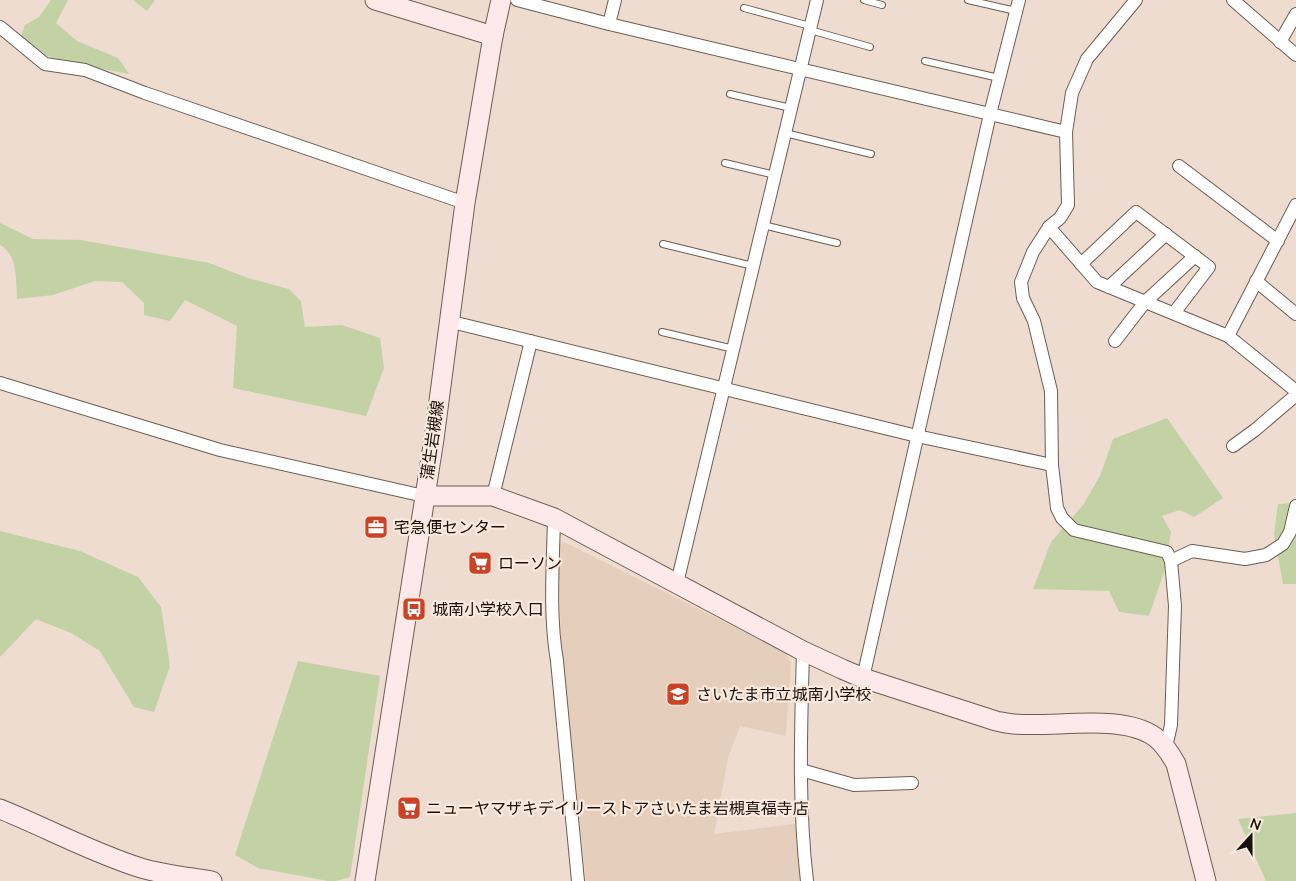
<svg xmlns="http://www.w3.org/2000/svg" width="1296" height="881" font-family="'Nunito Sans','Noto Sans JP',sans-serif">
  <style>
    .built { fill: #e6cebc }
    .green { fill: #c2d2a5 }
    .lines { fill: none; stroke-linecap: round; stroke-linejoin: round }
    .lane-casing { stroke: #6d5e52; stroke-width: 8 }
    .street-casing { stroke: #6d5e52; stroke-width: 14 }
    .secondary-casing { stroke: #6d5e52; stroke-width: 21 }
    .lane { stroke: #fff; stroke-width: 6 }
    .street { stroke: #fff; stroke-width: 12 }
    .secondary { stroke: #fde9e9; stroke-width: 19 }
    .labels { text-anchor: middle; stroke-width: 4.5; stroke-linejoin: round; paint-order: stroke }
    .street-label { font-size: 16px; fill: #17110d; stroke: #fae9dc }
    .poi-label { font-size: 16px; fill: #17110d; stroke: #fae9dc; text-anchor: start }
  </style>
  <rect width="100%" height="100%" fill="#eddccf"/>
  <polygon class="built" points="564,542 785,652 791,662 786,736 740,726 728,758 714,834 795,824 804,881 586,881 561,644 558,544"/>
  <g class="green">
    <polygon points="51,0 68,0 56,23 77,41 118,58 129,74 87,66 47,56 21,36 25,25 39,17"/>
    <polygon points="133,0 155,0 147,11"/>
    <path d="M0,223L33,239L81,240L209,263L248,278L289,289L301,301L305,327L342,325L380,338L384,368L366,416L233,388L237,326L185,300L170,321L144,315V303L122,282L95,281L53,295L17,299C16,282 18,254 0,245Z"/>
    <polygon points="1167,418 1223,498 1194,517 1180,510 1162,516 1171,532 1164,572 1149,616 1119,612 1109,591 1033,589 1051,542 1083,505 1100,476 1113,439"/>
    <polygon points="1296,503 1296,584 1283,584 1274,534 1278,504"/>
    <polygon points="0,531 80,551 138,577 161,607 170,666 154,712 134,707 100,651 71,633 36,619 0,657"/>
    <polygon points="298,661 380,676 350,877 336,881 328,881 258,868 235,855"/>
    <polygon points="1296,813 1296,881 1266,881 1238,819"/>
  </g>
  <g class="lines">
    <g class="lane-casing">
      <g id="lane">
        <polyline points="864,0 882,5"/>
        <polyline points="968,0 1016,11"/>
        <polyline points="744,8 810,26"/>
        <polyline points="810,30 870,47"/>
        <polyline points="925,61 999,78"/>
        <polyline points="730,94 791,108"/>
        <polyline points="785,133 871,154"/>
        <polyline points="725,163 775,175"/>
        <polyline points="763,225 837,243"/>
        <polyline points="663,244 753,266"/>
        <polyline points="662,332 734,349"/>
      </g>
    </g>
    <g class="street-casing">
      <g id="street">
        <polyline points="517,0 609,24 1066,132"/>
        <polyline points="1136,0 1087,59 1072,93 1066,132 1068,205 1060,218 1049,227 1033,252 1021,282 1023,298 1034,321 1051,391 1052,465 1057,508 1062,518 1074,530 1167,552 1171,561 1175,606 1171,725 1166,747"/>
        <polyline points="1233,0 1296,55"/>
        <polyline points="609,24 615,0"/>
        <polyline points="0,27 45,64 85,70 145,93 465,203"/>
        <polyline points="1280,42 1296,14"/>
        <polyline points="1179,166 1278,241"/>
        <polyline points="1049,227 1097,282 1228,336 1296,391"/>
        <polyline points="1081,264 1136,212 1209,267 1174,313"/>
        <polyline points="1256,281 1296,314"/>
        <polyline points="1109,287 1166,234"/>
        <polyline points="448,321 917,436 1052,465"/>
        <polyline points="1228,336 1296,205"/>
        <polyline points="1115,341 1145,302 1195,256"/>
        <polyline points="0,383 220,450 424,496"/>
        <polyline points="1233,446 1255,430 1296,395"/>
        <polyline points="493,496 531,341"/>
        <path d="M554,518C553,566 549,614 557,661L578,881"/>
        <polyline points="1171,561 1192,551 1245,559 1266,555 1283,544 1290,532 1296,506"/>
        <polyline points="677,583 817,0"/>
        <path d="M803,651C801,728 798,804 807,881"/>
        <polyline points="863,678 990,114 1019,0"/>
        <polyline points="801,770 854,785 912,783"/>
      </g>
    </g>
    <g class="secondary-casing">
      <g id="secondary">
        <polyline points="375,0 493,36"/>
        <path d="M424,496H493L554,518L803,651L842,669L863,678L996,721C1002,722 1009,724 1015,724C1054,728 1122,713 1155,737C1164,744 1170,753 1176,764L1206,881"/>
        <path d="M0,809C47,828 93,853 141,868C165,875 188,877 212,881"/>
        <polyline points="365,881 434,439 465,203 493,36 501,0"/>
      </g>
    </g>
    <use href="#lane" class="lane"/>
    <use href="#street" class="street"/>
    <use href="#secondary" class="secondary"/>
  </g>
  <defs>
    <g id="office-square" transform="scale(1.25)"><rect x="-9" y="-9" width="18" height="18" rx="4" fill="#cc4225" stroke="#fae9dc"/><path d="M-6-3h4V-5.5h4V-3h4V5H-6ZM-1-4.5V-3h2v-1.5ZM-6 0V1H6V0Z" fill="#fff"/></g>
    <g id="supermarket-square" transform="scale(1.25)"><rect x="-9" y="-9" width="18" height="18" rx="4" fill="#cc4225" stroke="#fae9dc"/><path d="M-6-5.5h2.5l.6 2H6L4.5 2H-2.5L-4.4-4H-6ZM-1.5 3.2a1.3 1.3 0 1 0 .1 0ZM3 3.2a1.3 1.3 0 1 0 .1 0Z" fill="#fff"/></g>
    <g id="bus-square" transform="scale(1.25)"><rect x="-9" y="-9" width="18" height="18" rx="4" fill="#cc4225" stroke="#fae9dc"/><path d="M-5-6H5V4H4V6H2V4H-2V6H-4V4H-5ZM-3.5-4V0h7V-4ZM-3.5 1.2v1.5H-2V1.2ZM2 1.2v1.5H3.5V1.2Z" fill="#fff"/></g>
    <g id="school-square" transform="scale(1.25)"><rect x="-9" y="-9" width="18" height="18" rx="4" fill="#cc4225" stroke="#fae9dc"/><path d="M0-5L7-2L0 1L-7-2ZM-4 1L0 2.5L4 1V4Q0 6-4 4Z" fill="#fff"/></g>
  </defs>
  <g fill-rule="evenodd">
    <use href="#office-square" x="376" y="527"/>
    <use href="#supermarket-square" x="480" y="563"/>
    <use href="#bus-square" x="414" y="609"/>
    <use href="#school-square" x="678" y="694"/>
    <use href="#supermarket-square" x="409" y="808"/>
  </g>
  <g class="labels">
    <g class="street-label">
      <text transform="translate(432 440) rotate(-82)" y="6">蒲生岩槻線</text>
    </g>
    <g class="poi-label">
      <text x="394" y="533">宅急便センター</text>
      <text x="498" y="569">ローソン</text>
      <text x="432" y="615">城南小学校入口</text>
      <text x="696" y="700">さいたま市立城南小学校</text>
      <text x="426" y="814">ニューヤマザキデイリーストアさいたま岩槻真福寺店</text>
    </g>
  </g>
  <g transform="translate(1251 836) rotate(21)" stroke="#fae9dc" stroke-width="4" paint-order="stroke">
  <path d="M0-4L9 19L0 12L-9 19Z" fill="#17110d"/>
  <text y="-8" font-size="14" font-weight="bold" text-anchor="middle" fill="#17110d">N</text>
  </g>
</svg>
